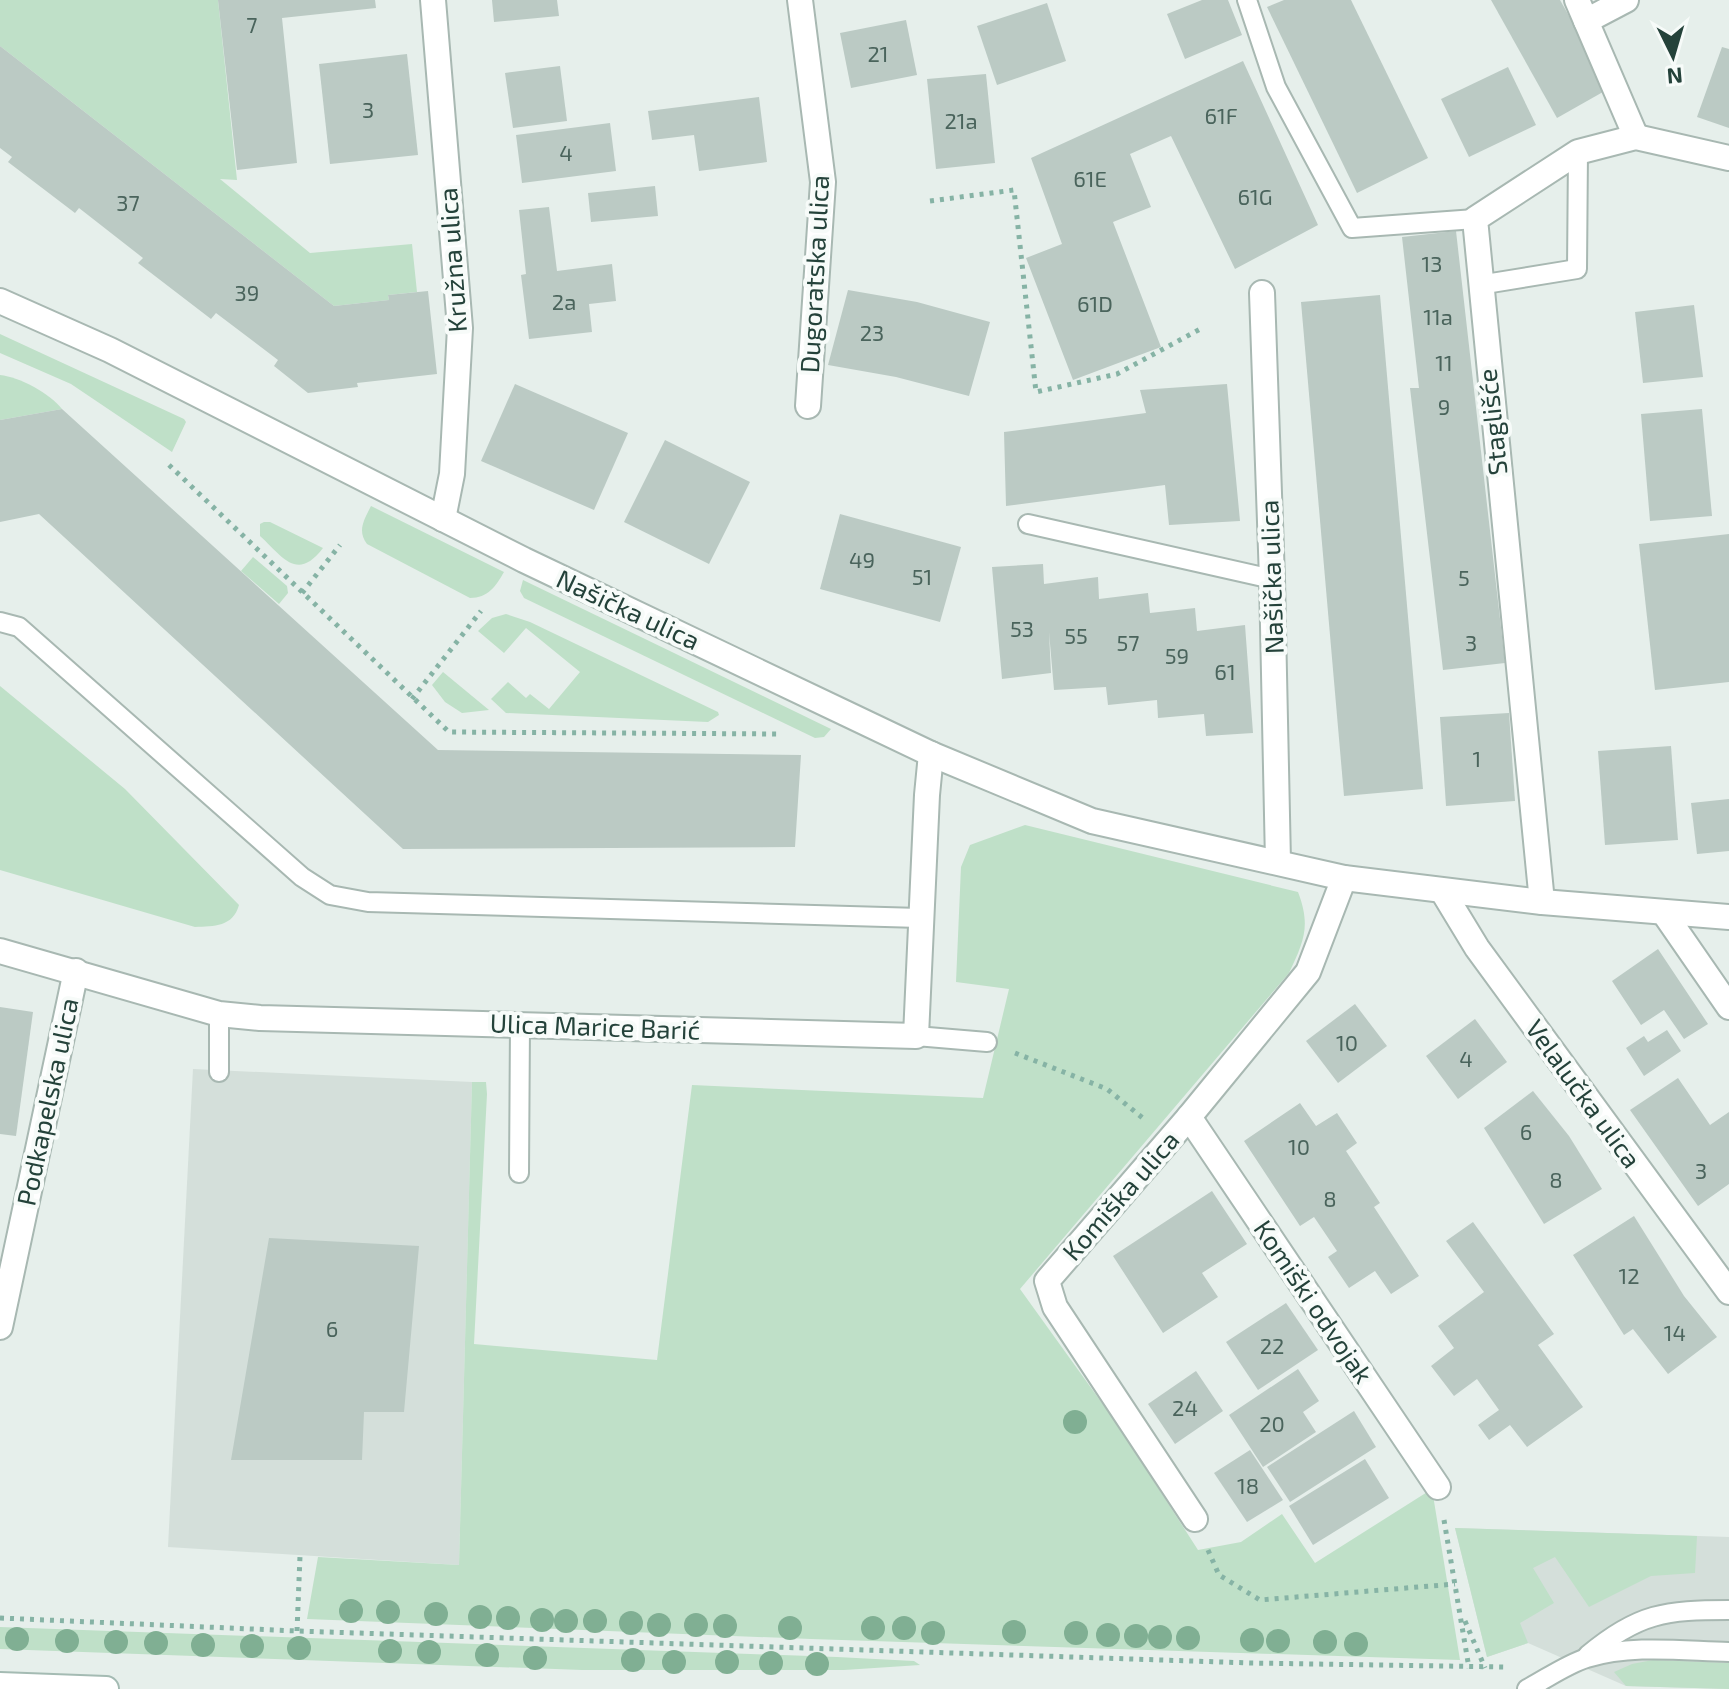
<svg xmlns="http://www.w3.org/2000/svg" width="1729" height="1689" font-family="'Exo 2',sans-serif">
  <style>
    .built { fill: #d4dfda }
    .green { fill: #bfe0c8 }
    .building { fill: #bbcac4 }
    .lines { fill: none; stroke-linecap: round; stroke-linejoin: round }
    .service-casing { stroke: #a8b8b2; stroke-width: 22 }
    .minor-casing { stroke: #a8b8b2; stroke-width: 28 }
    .secondary-casing { stroke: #a4bbb3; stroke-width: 28 }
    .path { stroke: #86b3a5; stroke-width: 5; stroke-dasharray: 4 6; stroke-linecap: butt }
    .service { stroke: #fff; stroke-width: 18 }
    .minor { stroke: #fff; stroke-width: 24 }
    .secondary { stroke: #fff; stroke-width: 24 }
    .tree { fill: #80af93 }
    .labels { text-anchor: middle; stroke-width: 8; stroke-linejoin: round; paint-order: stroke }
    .number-label { font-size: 22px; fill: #4a645c }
    .street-label { font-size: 26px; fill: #24423a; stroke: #f7fbf9 }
  </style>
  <rect width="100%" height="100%" fill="#e6efeb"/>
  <g class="built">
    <polygon points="193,1069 472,1082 459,1565 168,1547"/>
    <polygon points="1455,1528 1729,1537 1729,1689 1626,1686 1528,1643 1487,1657"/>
  </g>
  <g class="green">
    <polygon points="0,0 218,0 237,180 220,179 310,253 412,244 417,292 388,295 389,300 334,306 0,46"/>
    <polygon points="0,334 184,419 186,422 172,452 71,384 0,353"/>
    <path d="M0,375C20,377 49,393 62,409L0,420Z"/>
    <path d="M371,506L504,572C496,586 488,598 470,598L367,544C357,531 364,520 371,506Z"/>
    <path d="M264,522H270L323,548C297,582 283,557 260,536V524Z"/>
    <polygon points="253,557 287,586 288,593 279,604 241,571"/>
    <polygon points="523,580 831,729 824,737 815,738 524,598 520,591"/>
    <polygon points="506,614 530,622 718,712 719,715 708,722 506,713 491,699 508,682 526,698 530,694 549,709 580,672 526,628 504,653 478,631 492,618"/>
    <polygon points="443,672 489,710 462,713 445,702 432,685"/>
    <path d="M0,686L125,789L239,905C233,927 214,926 195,927L0,870Z"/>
    <path d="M1025,825L1298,892C1311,926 1304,941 1289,973L1020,1289L1117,1424L1198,1550L1241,1542L1282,1514L1315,1563L1432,1489L1460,1660L811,1639L307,1619L318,1557L459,1565L472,1082H486L487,1094L474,1344L657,1360L692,1085L983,1098L1009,989L956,982L961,867L970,845Z"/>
    <polygon points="1455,1528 1697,1536 1695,1573 1651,1576 1589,1607 1555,1557 1533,1568 1554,1603 1520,1623 1528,1643 1487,1657"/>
    <polygon points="0,1627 837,1657 914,1661 920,1665 844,1670 582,1670 0,1649"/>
    <polygon points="1653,1660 1729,1663 1729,1689 1626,1686 1614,1672 1632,1664"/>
  </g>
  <g class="building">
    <polygon points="218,0 375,0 376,8 282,18 297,163 237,170"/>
    <polygon points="492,0 557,0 559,16 494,22"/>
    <polygon points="1202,0 1228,0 1242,35 1185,59 1167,14"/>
    <polygon points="1284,0 1351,0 1428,158 1357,193 1267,7"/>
    <polygon points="1491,0 1560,0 1610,88 1557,118"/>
    <polygon points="1047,3 1066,61 997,85 977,26"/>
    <polygon points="906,20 917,75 851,88 840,33"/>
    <polygon points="0,46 334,306 389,300 388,295 428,291 437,374 357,383 358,387 308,393 274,366 278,360 216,313 211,319 138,263 143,258 79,208 75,213 8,162 12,157 0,148"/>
    <polygon points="1722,47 1729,49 1729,128 1697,117"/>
    <polygon points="407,54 418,155 330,164 319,64"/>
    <polygon points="1243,61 1318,225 1235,269 1171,136 1130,154 1151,207 1113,222 1161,347 1073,380 1026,258 1062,244 1031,158"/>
    <polygon points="560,66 567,121 513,128 505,73"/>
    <polygon points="1508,67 1536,125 1469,157 1441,99"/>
    <polygon points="986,74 995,163 936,169 927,79"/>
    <polygon points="759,97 767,162 699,171 694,135 652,140 648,111"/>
    <polygon points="610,123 616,171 522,183 516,135"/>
    <polygon points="655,186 658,216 591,222 588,193"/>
    <polygon points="549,207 557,271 612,264 616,301 589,304 592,332 529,339 521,275 526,274 519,210"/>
    <polygon points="1456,231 1505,663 1443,670 1410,388 1419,388 1402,237"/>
    <polygon points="848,290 917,302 990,322 969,396 896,377 828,365"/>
    <polygon points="1380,295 1423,789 1344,796 1301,302"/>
    <polygon points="1694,305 1703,377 1643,383 1635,312"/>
    <polygon points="515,384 628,433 594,510 481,461"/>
    <polygon points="1227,384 1240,521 1169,525 1165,485 1006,506 1004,432 1146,413 1140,390"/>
    <polygon points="62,409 438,750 801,755 795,847 403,849 39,514 0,522 0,420"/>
    <polygon points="1702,409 1712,516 1650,521 1641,414"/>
    <polygon points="665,440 750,482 709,564 624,522"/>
    <polygon points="840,514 961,547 940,622 820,589"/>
    <polygon points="1729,534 1729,682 1655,690 1639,544"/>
    <polygon points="1043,564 1044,584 1098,577 1099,599 1148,593 1150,613 1195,608 1197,631 1245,625 1253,733 1206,736 1204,714 1158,718 1157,700 1108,705 1106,687 1054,690 1049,632 1051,673 1002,679 992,567"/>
    <polygon points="1509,713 1515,801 1446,806 1440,717"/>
    <polygon points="1671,746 1678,840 1605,845 1598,751"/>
    <polygon points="1729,799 1729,851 1697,854 1691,803"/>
    <polygon points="1658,949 1708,1024 1684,1039 1664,1010 1641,1025 1612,981"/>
    <polygon points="1355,1004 1387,1046 1338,1083 1306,1041"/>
    <polygon points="0,1007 33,1012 16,1136 0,1134"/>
    <polygon points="1475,1019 1507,1062 1458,1099 1426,1056"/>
    <polygon points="1667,1030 1681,1051 1644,1076 1626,1048 1644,1036 1648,1042"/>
    <polygon points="1678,1078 1710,1125 1729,1112 1729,1184 1698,1206 1630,1110"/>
    <polygon points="1533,1091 1569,1136 1602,1189 1544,1224 1484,1128"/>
    <polygon points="1300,1103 1316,1126 1337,1113 1357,1143 1346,1151 1380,1203 1374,1207 1419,1276 1391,1294 1375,1271 1349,1288 1328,1257 1337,1251 1314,1217 1300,1226 1244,1141"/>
    <polygon points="1212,1191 1247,1244 1202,1273 1218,1297 1163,1333 1113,1256"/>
    <polygon points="1634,1216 1684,1296 1717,1337 1668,1374 1633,1329 1624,1335 1573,1255"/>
    <polygon points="1473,1222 1554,1334 1538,1345 1583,1407 1527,1447 1510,1425 1489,1440 1478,1425 1499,1410 1477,1379 1454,1396 1431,1366 1454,1348 1438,1326 1484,1292 1446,1241"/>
    <polygon points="269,1238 419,1246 404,1412 364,1412 362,1460 231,1460"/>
    <polygon points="1286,1303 1318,1350 1258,1390 1226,1342"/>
    <polygon points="1298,1369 1319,1401 1303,1412 1316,1432 1263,1467 1229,1415"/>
    <polygon points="1196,1371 1223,1411 1175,1444 1148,1404"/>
    <polygon points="1354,1411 1376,1447 1290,1502 1267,1467"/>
    <polygon points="1250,1450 1283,1500 1247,1522 1214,1473"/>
    <polygon points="1365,1459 1389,1498 1313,1545 1289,1506"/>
  </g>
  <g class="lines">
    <g class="service-casing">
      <g id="service">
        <polyline points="1247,0 1276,87 1352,228 1475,219"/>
        <polyline points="1479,285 1577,269 1578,152"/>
        <polyline points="1028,524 1272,579"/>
        <polyline points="0,622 19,627 302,877 330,895 368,902 920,918"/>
        <polyline points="916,1036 987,1042"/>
        <polyline points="219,1072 219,1014"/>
        <polyline points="519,1173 520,1024"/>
        <path d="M1588,1655C1638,1613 1666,1610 1729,1610"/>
        <path d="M1527,1689C1546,1679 1567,1664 1587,1658C1632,1644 1683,1651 1729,1652"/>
      </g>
    </g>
    <g class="minor-casing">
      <g id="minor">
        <polyline points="433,0 460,328 452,474 443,519"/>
        <polyline points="800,0 823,182 808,406"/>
        <polyline points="1577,0 1636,137"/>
        <polyline points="1586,21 1626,0"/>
        <polyline points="1262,293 1272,579 1278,862"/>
        <polyline points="0,301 110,350 524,560 845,713 931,754 1092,821 1344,878 1542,902 1729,917"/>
        <polyline points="1443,892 1477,948 1729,1292"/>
        <polyline points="1542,902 1475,219 1578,152 1636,137 1729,158"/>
        <polyline points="1664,913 1729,1007"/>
        <polyline points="0,951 219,1014 260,1018 916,1036 927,795 931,754"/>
        <polyline points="1189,1117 1438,1487"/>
        <polyline points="0,1327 76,971"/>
        <polyline points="1195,1519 1055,1307 1047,1281 1189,1117 1308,972 1344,878"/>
      </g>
    </g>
    <g class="secondary-casing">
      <polyline id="secondary" points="0,1685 106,1689"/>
    </g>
    <g class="path">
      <polyline points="930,201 1014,190 1036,392 1117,374 1202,328"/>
      <polyline points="169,465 449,732 781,734"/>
      <polyline points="302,593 340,545"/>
      <polyline points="412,699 481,611"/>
      <polyline points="1015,1053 1107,1089 1144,1119"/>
      <polyline points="1444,1520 1469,1668"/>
      <polyline points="1208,1550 1219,1575 1260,1600 1455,1584"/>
      <polyline points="0,1618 297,1631 1251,1663 1505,1667"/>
      <polyline points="1465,1621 1485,1668"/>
      <polyline points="297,1631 300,1556"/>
    </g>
    <use href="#service" class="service"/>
    <use href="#minor" class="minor"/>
    <use href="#secondary" class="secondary"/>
  </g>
  <g class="tree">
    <circle cx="1075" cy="1422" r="12"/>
    <circle cx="351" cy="1611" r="12"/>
    <circle cx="388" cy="1612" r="12"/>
    <circle cx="436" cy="1614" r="12"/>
    <circle cx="480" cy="1617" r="12"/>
    <circle cx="508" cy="1618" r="12"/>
    <circle cx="542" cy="1620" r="12"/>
    <circle cx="566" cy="1621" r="12"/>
    <circle cx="595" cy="1621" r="12"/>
    <circle cx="631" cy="1623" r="12"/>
    <circle cx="659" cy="1625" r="12"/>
    <circle cx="696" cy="1625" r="12"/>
    <circle cx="725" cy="1626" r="12"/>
    <circle cx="790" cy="1628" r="12"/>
    <circle cx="873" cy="1628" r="12"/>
    <circle cx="904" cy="1628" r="12"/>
    <circle cx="1014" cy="1632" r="12"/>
    <circle cx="933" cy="1633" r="12"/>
    <circle cx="1076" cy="1633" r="12"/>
    <circle cx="1108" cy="1635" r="12"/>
    <circle cx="1136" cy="1636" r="12"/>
    <circle cx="1160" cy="1637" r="12"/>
    <circle cx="1188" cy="1638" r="12"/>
    <circle cx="17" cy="1639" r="12"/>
    <circle cx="1252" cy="1640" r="12"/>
    <circle cx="67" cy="1641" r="12"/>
    <circle cx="1278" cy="1641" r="12"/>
    <circle cx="116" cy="1642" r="12"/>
    <circle cx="1325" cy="1642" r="12"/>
    <circle cx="156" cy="1643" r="12"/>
    <circle cx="1356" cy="1644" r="12"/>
    <circle cx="203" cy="1645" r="12"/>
    <circle cx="252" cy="1646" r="12"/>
    <circle cx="299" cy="1648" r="12"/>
    <circle cx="390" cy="1651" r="12"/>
    <circle cx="429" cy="1652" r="12"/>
    <circle cx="487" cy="1655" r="12"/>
    <circle cx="535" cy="1658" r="12"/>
    <circle cx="633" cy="1660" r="12"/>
    <circle cx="674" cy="1662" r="12"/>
    <circle cx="727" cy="1662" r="12"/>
    <circle cx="771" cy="1663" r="12"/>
    <circle cx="817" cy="1664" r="12"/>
  </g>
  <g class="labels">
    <g class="number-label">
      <text x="252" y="33">7</text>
      <text x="878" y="62">21</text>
      <text x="368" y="118">3</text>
      <text x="1221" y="124">61F</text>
      <text x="961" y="129">21a</text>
      <text x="566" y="161">4</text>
      <text x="1090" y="187">61E</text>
      <text x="1255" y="205">61G</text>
      <text x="128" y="211">37</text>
      <text x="1432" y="272">13</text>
      <text x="247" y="301">39</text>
      <text x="564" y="310">2a</text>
      <text x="1095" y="312">61D</text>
      <text x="1438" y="325">11a</text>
      <text x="872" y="341">23</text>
      <text x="1444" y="371">11</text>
      <text x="1444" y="415">9</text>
      <text x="862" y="568">49</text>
      <text x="922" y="585">51</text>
      <text x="1464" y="586">5</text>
      <text x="1022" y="637">53</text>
      <text x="1076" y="644">55</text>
      <text x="1128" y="651">57</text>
      <text x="1471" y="651">3</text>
      <text x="1177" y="664">59</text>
      <text x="1225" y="680">61</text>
      <text x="1477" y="767">1</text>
      <text x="1347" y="1051">10</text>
      <text x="1466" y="1067">4</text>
      <text x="1526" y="1140">6</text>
      <text x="1299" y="1155">10</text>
      <text x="1701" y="1179">3</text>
      <text x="1556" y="1188">8</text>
      <text x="1330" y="1207">8</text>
      <text x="1629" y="1284">12</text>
      <text x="332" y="1337">6</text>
      <text x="1675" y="1341">14</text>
      <text x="1272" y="1354">22</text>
      <text x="1185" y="1416">24</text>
      <text x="1272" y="1432">20</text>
      <text x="1248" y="1494">18</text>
    </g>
    <g class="street-label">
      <text transform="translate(453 260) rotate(-94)" y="9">Kružna ulica</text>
      <text transform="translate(815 274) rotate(-87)" y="9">Dugoratska ulica</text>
      <text transform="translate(1493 422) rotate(-96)" y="9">Staglišće</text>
      <text transform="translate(1272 577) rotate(-92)" y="9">Našička ulica</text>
      <text transform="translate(628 610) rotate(25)" y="9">Našička ulica</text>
      <text transform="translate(595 1027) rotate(2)" y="9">Ulica Marice Barić</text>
      <text transform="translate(1583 1094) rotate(54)" y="9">Velalučka ulica</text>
      <text transform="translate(48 1102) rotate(-78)" y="9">Podkapelska ulica</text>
      <text transform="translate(1121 1196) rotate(-49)" y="9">Komiška ulica</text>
      <text transform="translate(1313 1302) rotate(56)" y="9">Komiški odvojak</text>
    </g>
  </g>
  <g transform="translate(1673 56) rotate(175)" stroke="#f7fbf9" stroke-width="6" paint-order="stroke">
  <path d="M0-6L14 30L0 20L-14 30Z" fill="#24423a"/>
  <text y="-12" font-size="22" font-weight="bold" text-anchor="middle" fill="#24423a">N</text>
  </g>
</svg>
